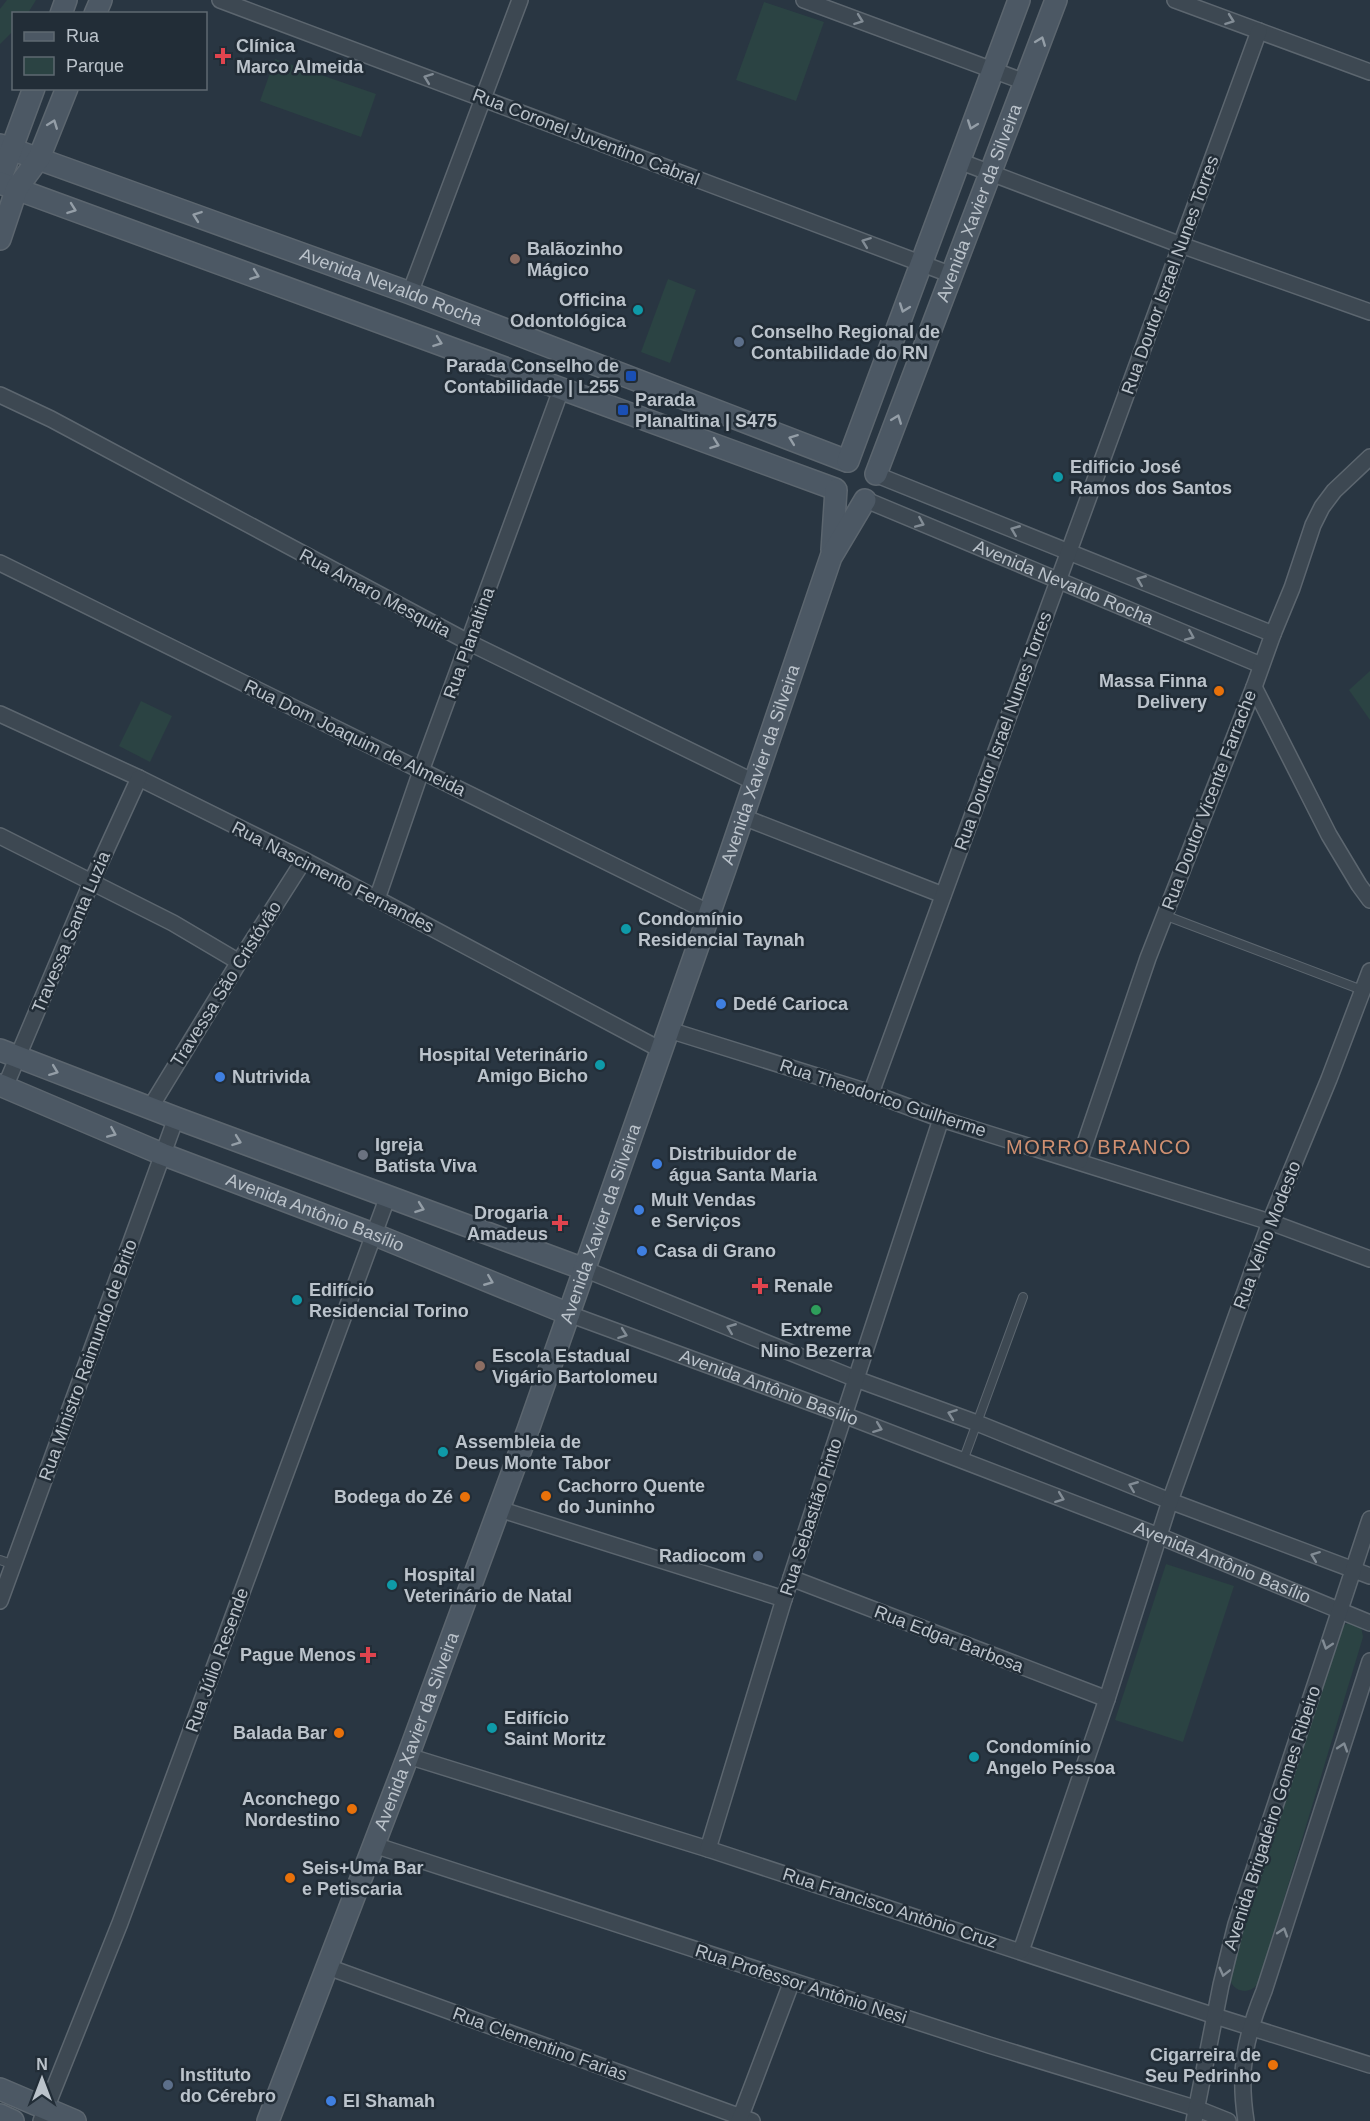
<svg xmlns="http://www.w3.org/2000/svg" width="1370" height="2121" font-family="Helvetica,sans-serif">
  <style>
    .green { fill: #2b4343 }
    .lines { fill: none; stroke-linecap: round; stroke-linejoin: round }
    .lane-casing { stroke: #5c666f; stroke-width: 10 }
    .street-casing { stroke: #5c666f; stroke-width: 18 }
    .secondary-casing { stroke: #5c666f; stroke-width: 24 }
    .lane { stroke: #3d4852; stroke-width: 8 }
    .street { stroke: #3d4852; stroke-width: 15 }
    .secondary { stroke: #4c5864; stroke-width: 21 }
    .oneway { stroke: #828c95 }
    .oneway2 { stroke: #949ea7 }
    .health-dot { fill: #e0444e; stroke: #222d37; stroke-width: 2 }
    .education-dot { fill: #8d6e63; stroke: #222d37; stroke-width: 2 }
    .culture-dot { fill: #0f9aa8; stroke: #222d37; stroke-width: 2 }
    .service-dot { fill: #5c6f8a; stroke: #222d37; stroke-width: 2 }
    .transit-dot { fill: #1a4fb4; stroke: #222d37; stroke-width: 2 }
    .food-dot { fill: #e8710a; stroke: #222d37; stroke-width: 2 }
    .shop-dot { fill: #3f7fe0; stroke: #222d37; stroke-width: 2 }
    .worship-dot { fill: #6b7280; stroke: #222d37; stroke-width: 2 }
    .leisure-dot { fill: #2e9e5b; stroke: #222d37; stroke-width: 2 }
    .labels { text-anchor: middle; stroke-width: 5; stroke-linejoin: round; paint-order: stroke }
    .poi-label { font-size: 18px; font-weight: bold; fill: #bbc3cb; stroke: #222d37; text-anchor: start }
    .street-label { font-size: 18px; fill: #bbc3cb; stroke: #222d37 }
    .neighbourhood-label { font-size: 20px; letter-spacing: 1.5px; fill: #d09071; stroke: #222d37 }
  </style>
  <rect width="100%" height="100%" fill="#293642"/>
  <g class="green">
    <polygon points="7,0 36,0 28,13 14,14 13,31 0,44 0,9"/>
    <polygon points="764,2 824,22 796,101 736,80"/>
    <polygon points="275,59 376,94 361,137 260,101"/>
    <polygon points="668,279 696,290 670,363 641,352"/>
    <polygon points="1370,671 1370,720 1349,690"/>
    <polygon points="141,701 172,716 150,762 119,746"/>
    <polygon points="1166,1564 1234,1586 1183,1742 1115,1720"/>
    <path d="M1351,1621L1361,1626L1363,1637L1259,1982C1249,1998 1228,1991 1229,1972L1341,1627Z"/>
  </g>
  <g class="lines">
    <g class="lane-casing">
      <g id="lane">
        <polyline points="1164,915 1362,990"/>
        <polyline points="963,1461 1023,1297"/>
        <polyline points="0,1560 14,1565"/>
      </g>
    </g>
    <g class="street-casing">
      <g id="street">
        <polyline points="220,0 952,275"/>
        <polyline points="804,0 1025,82"/>
        <polyline points="1175,0 1370,72"/>
        <polyline points="959,161 1181,245 1370,312"/>
        <polyline points="410,293 520,0"/>
        <polyline points="0,395 51,419 470,643 754,782"/>
        <polyline points="877,475 1273,634"/>
        <path id="s1" d="M866,500L1261,665"/>
        <polyline points="0,563 710,913"/>
        <polyline points="1254,687 1329,835 1359,885 1370,900"/>
        <polyline points="0,714 139,778 304,860 661,1050"/>
        <polyline points="743,817 943,895"/>
        <polyline points="0,836 173,923 239,962"/>
        <polyline points="377,899 421,771 562,387"/>
        <polyline points="669,1030 871,1093 941,1119 1270,1222 1370,1259"/>
        <polyline points="5,1087 91,883 139,778"/>
        <polyline points="871,1093 1259,31"/>
        <polyline points="150,1108 239,962 304,860"/>
        <polyline points="1079,1161 1148,958 1254,687 1273,634 1292,588 1313,525 1322,507 1334,491 1370,457"/>
        <polyline points="584,1269 856,1379 977,1423 1170,1501 1370,1576"/>
        <path id="s2" d="M569,1314L844,1415L1159,1536L1370,1623"/>
        <polyline points="499,1509 784,1599"/>
        <polyline points="791,1578 1107,1699"/>
        <polyline points="0,1601 176,1118"/>
        <polyline points="408,1756 708,1849 1215,2016 1370,2065"/>
        <polyline points="374,1845 989,2045 1198,2109 1228,2121"/>
        <polyline points="708,1849 784,1599 941,1119"/>
        <polyline points="1021,1951 1107,1699 1170,1501 1270,1222 1329,1079 1370,971"/>
        <polyline points="328,1967 752,2121"/>
        <polyline points="41,2121 120,1923 388,1196"/>
        <polyline points="739,2121 792,1981"/>
        <polyline points="1194,2121 1221,1985 1236,1924 1370,1519"/>
        <path d="M1246,2121C1238,2070 1245,2038 1264,1991L1370,1661"/>
      </g>
    </g>
    <g class="secondary-casing">
      <g id="secondary">
        <polyline points="61,14 66,0"/>
        <polyline points="95,14 101,0"/>
        <path id="s3" d="M0,145L410,293L847,461"/>
        <polyline points="0,180 34,88"/>
        <polyline points="0,183 835,489"/>
        <polyline points="0,239 17,188 39,158 67,88"/>
        <polyline points="848,461 1019,0"/>
        <path id="s4" d="M876,474L1056,0"/>
        <polyline points="832,550 836,490"/>
        <polyline points="0,1050 176,1118 584,1269"/>
        <path id="s5" d="M0,1085L162,1154L373,1234L569,1314"/>
        <polyline points="0,2089 75,2121"/>
        <polyline points="0,2115 13,2121"/>
        <path id="s6" d="M268,2121L408,1756L528,1430L725,869L831,557L865,500"/>
      </g>
    </g>
    <use href="#lane" class="lane"/>
    <use href="#street" class="street"/>
    <use href="#secondary" class="secondary"/>
  </g>
  <defs><path id="oneway-chevron" d="M-2-3.5L2.5 0L-2 3.5" fill="none" stroke-width="1.6" stroke-linecap="round" stroke-linejoin="round" transform="scale(1.5)"/></defs>
  <g class="oneway">
    <use href="#oneway-chevron" transform="translate(859 20) rotate(20)"/>
    <use href="#oneway-chevron" transform="translate(1230 20) rotate(20)"/>
    <use href="#oneway-chevron" transform="translate(428 78) rotate(-159)"/>
    <use href="#oneway-chevron" transform="translate(866 242) rotate(-159)"/>
    <use href="#oneway-chevron" transform="translate(920 523) rotate(23)"/>
    <use href="#oneway-chevron" transform="translate(1015 530) rotate(-158)"/>
    <use href="#oneway-chevron" transform="translate(1141 580) rotate(-158)"/>
    <use href="#oneway-chevron" transform="translate(1190 636) rotate(23)"/>
    <use href="#oneway-chevron" transform="translate(731 1328) rotate(-158)"/>
    <use href="#oneway-chevron" transform="translate(623 1334) rotate(20)"/>
    <use href="#oneway-chevron" transform="translate(952 1414) rotate(-160)"/>
    <use href="#oneway-chevron" transform="translate(878 1428) rotate(21)"/>
    <use href="#oneway-chevron" transform="translate(1133 1486) rotate(-158)"/>
    <use href="#oneway-chevron" transform="translate(1060 1498) rotate(21)"/>
    <use href="#oneway-chevron" transform="translate(1315 1556) rotate(-159)"/>
    <use href="#oneway-chevron" transform="translate(1327 1645) rotate(108)"/>
    <use href="#oneway-chevron" transform="translate(1343 1747) rotate(-72)"/>
    <use href="#oneway-chevron" transform="translate(1283 1932) rotate(-72)"/>
    <use href="#oneway-chevron" transform="translate(1224 1972) rotate(104)"/>
  </g>
  <g class="oneway2">
    <use href="#oneway-chevron" transform="translate(1041 41) rotate(-69)"/>
    <use href="#oneway-chevron" transform="translate(53 124) rotate(-69)"/>
    <use href="#oneway-chevron" transform="translate(972 125) rotate(110)"/>
    <use href="#oneway-chevron" transform="translate(72 209) rotate(20)"/>
    <use href="#oneway-chevron" transform="translate(197 216) rotate(-160)"/>
    <use href="#oneway-chevron" transform="translate(255 275) rotate(20)"/>
    <use href="#oneway-chevron" transform="translate(904 308) rotate(110)"/>
    <use href="#oneway-chevron" transform="translate(438 342) rotate(20)"/>
    <use href="#oneway-chevron" transform="translate(897 419) rotate(-69)"/>
    <use href="#oneway-chevron" transform="translate(793 439) rotate(-159)"/>
    <use href="#oneway-chevron" transform="translate(715 444) rotate(20)"/>
    <use href="#oneway-chevron" transform="translate(54 1071) rotate(21)"/>
    <use href="#oneway-chevron" transform="translate(112 1133) rotate(23)"/>
    <use href="#oneway-chevron" transform="translate(237 1141) rotate(20)"/>
    <use href="#oneway-chevron" transform="translate(420 1208) rotate(20)"/>
    <use href="#oneway-chevron" transform="translate(489 1281) rotate(22)"/>
  </g>
  <g class="health-dot">
    <path d="M220 47h6v6h6v6h-6v6h-6v-6h-6v-6h6z"/>
    <path d="M557 1214h6v6h6v6h-6v6h-6v-6h-6v-6h6z"/>
    <path d="M757 1277h6v6h6v6h-6v6h-6v-6h-6v-6h6z"/>
    <path d="M365 1646h6v6h6v6h-6v6h-6v-6h-6v-6h6z"/>
  </g>
  <g class="education-dot">
    <circle cx="515" cy="259" r="6"/>
    <circle cx="480" cy="1366" r="6"/>
  </g>
  <g class="culture-dot">
    <circle cx="638" cy="310" r="6"/>
    <circle cx="1058" cy="477" r="6"/>
    <circle cx="626" cy="929" r="6"/>
    <circle cx="600" cy="1065" r="6"/>
    <circle cx="297" cy="1300" r="6"/>
    <circle cx="443" cy="1452" r="6"/>
    <circle cx="392" cy="1585" r="6"/>
    <circle cx="492" cy="1728" r="6"/>
    <circle cx="974" cy="1757" r="6"/>
  </g>
  <g class="service-dot">
    <circle cx="739" cy="342" r="6"/>
    <circle cx="758" cy="1556" r="6"/>
    <circle cx="168" cy="2085" r="6"/>
  </g>
  <g class="transit-dot">
    <rect x="625" y="370" width="12" height="12" rx="3"/>
    <rect x="617" y="404" width="12" height="12" rx="3"/>
  </g>
  <g class="food-dot">
    <circle cx="1219" cy="691" r="6"/>
    <circle cx="546" cy="1496" r="6"/>
    <circle cx="465" cy="1497" r="6"/>
    <circle cx="339" cy="1733" r="6"/>
    <circle cx="352" cy="1809" r="6"/>
    <circle cx="290" cy="1878" r="6"/>
    <circle cx="1273" cy="2065" r="6"/>
  </g>
  <g class="shop-dot">
    <circle cx="721" cy="1004" r="6"/>
    <circle cx="220" cy="1077" r="6"/>
    <circle cx="657" cy="1164" r="6"/>
    <circle cx="639" cy="1210" r="6"/>
    <circle cx="642" cy="1251" r="6"/>
    <circle cx="331" cy="2101" r="6"/>
  </g>
  <circle class="worship-dot" cx="363" cy="1155" r="6"/>
  <circle class="leisure-dot" cx="816" cy="1310" r="6"/>
  <g class="labels">
    <g class="poi-label">
      <text x="236" y="52">Clínica<tspan x="236" dy="21">Marco Almeida</tspan></text>
      <text x="527" y="255">Balãozinho<tspan x="527" dy="21">Mágico</tspan></text>
      <text x="626" y="306" text-anchor="end">Officina<tspan x="626" dy="21">Odontológica</tspan></text>
      <text x="751" y="338">Conselho Regional de<tspan x="751" dy="21">Contabilidade do RN</tspan></text>
      <text x="619" y="372" text-anchor="end">Parada Conselho de<tspan x="619" dy="21">Contabilidade | L255</tspan></text>
      <text x="635" y="406">Parada<tspan x="635" dy="21">Planaltina | S475</tspan></text>
      <text x="1070" y="473">Edificio José<tspan x="1070" dy="21">Ramos dos Santos</tspan></text>
      <text x="1207" y="687" text-anchor="end">Massa Finna<tspan x="1207" dy="21">Delivery</tspan></text>
      <text x="638" y="925">Condomínio<tspan x="638" dy="21">Residencial Taynah</tspan></text>
      <text x="733" y="1010">Dedé Carioca</text>
      <text x="588" y="1061" text-anchor="end">Hospital Veterinário<tspan x="588" dy="21">Amigo Bicho</tspan></text>
      <text x="232" y="1083">Nutrivida</text>
      <text x="375" y="1151">Igreja<tspan x="375" dy="21">Batista Viva</tspan></text>
      <text x="669" y="1160">Distribuidor de<tspan x="669" dy="21">água Santa Maria</tspan></text>
      <text x="651" y="1206">Mult Vendas<tspan x="651" dy="21">e Serviços</tspan></text>
      <text x="548" y="1219" text-anchor="end">Drogaria<tspan x="548" dy="21">Amadeus</tspan></text>
      <text x="654" y="1257">Casa di Grano</text>
      <text x="774" y="1292">Renale</text>
      <text x="309" y="1296">Edifício<tspan x="309" dy="21">Residencial Torino</tspan></text>
      <text x="816" y="1336" text-anchor="middle">Extreme<tspan x="816" dy="21">Nino Bezerra</tspan></text>
      <text x="492" y="1362">Escola Estadual<tspan x="492" dy="21">Vigário Bartolomeu</tspan></text>
      <text x="455" y="1448">Assembleia de<tspan x="455" dy="21">Deus Monte Tabor</tspan></text>
      <text x="558" y="1492">Cachorro Quente<tspan x="558" dy="21">do Juninho</tspan></text>
      <text x="453" y="1503" text-anchor="end">Bodega do Zé</text>
      <text x="746" y="1562" text-anchor="end">Radiocom</text>
      <text x="404" y="1581">Hospital<tspan x="404" dy="21">Veterinário de Natal</tspan></text>
      <text x="356" y="1661" text-anchor="end">Pague Menos</text>
      <text x="504" y="1724">Edifício<tspan x="504" dy="21">Saint Moritz</tspan></text>
      <text x="327" y="1739" text-anchor="end">Balada Bar</text>
      <text x="986" y="1753">Condomínio<tspan x="986" dy="21">Angelo Pessoa</tspan></text>
      <text x="340" y="1805" text-anchor="end">Aconchego<tspan x="340" dy="21">Nordestino</tspan></text>
      <text x="302" y="1874">Seis+Uma Bar<tspan x="302" dy="21">e Petiscaria</tspan></text>
      <text x="1261" y="2061" text-anchor="end">Cigarreira de<tspan x="1261" dy="21">Seu Pedrinho</tspan></text>
      <text x="180" y="2081">Instituto<tspan x="180" dy="21">do Cérebro</tspan></text>
      <text x="343" y="2107">El Shamah</text>
    </g>
    <g class="street-label">
      <text transform="translate(586 137) rotate(21)" y="6">Rua Coronel Juventino Cabral</text>
      <text dy="6" stroke="none"><textPath href="#s4" startOffset="290">Avenida Xavier da Silveira</textPath></text>
      <text transform="translate(1170 275) rotate(-70)" y="6">Rua Doutor Israel Nunes Torres</text>
      <text dy="6" stroke="none"><textPath href="#s3" startOffset="416">Avenida Nevaldo Rocha</textPath></text>
      <text dy="6" stroke="none"><textPath href="#s1" startOffset="214">Avenida Nevaldo Rocha</textPath></text>
      <text transform="translate(375 593) rotate(28)" y="6">Rua Amaro Mesquita</text>
      <text transform="translate(469 643) rotate(-70)" y="6">Rua Planaltina</text>
      <text transform="translate(1003 731) rotate(-70)" y="6">Rua Doutor Israel Nunes Torres</text>
      <text transform="translate(355 738) rotate(26)" y="6">Rua Dom Joaquim de Almeida</text>
      <text dy="6" stroke="none"><textPath href="#s6" startOffset="1443">Avenida Xavier da Silveira</textPath></text>
      <text transform="translate(1209 800) rotate(-69)" y="6">Rua Doutor Vicente Farrache</text>
      <text transform="translate(333 877) rotate(27)" y="6">Rua Nascimento Fernandes</text>
      <text transform="translate(71 932) rotate(-67)" y="6">Travessa Santa Luzia</text>
      <text transform="translate(226 984) rotate(-58)" y="6">Travessa São Cristóvão</text>
      <text transform="translate(883 1098) rotate(18)" y="6">Rua Theodorico Guilherme</text>
      <text dy="6" stroke="none"><textPath href="#s5" startOffset="340">Avenida Antônio Basílio</textPath></text>
      <text dy="6" stroke="none"><textPath href="#s6" startOffset="957">Avenida Xavier da Silveira</textPath></text>
      <text transform="translate(1267 1235) rotate(-69)" y="6">Rua Velho Modesto</text>
      <text transform="translate(88 1360) rotate(-70)" y="6">Rua Ministro Raimundo de Brito</text>
      <text dy="6" stroke="none"><textPath href="#s2" startOffset="213">Avenida Antônio Basílio</textPath></text>
      <text transform="translate(811 1517) rotate(-72)" y="6">Rua Sebastião Pinto</text>
      <text dy="6" stroke="none"><textPath href="#s2" startOffset="699">Avenida Antônio Basílio</textPath></text>
      <text transform="translate(949 1639) rotate(21)" y="6">Rua Edgar Barbosa</text>
      <text transform="translate(217 1660) rotate(-70)" y="6">Rua Júlio Resende</text>
      <text dy="6" stroke="none"><textPath href="#s6" startOffset="417">Avenida Xavier da Silveira</textPath></text>
      <text transform="translate(1272 1818) rotate(-72)" y="6">Avenida Brigadeiro Gomes Ribeiro</text>
      <text transform="translate(890 1908) rotate(18)" y="6">Rua Francisco Antônio Cruz</text>
      <text transform="translate(801 1984) rotate(18)" y="6">Rua Professor Antônio Nesi</text>
      <text transform="translate(540 2044) rotate(20)" y="6">Rua Clementino Farias</text>
    </g>
    <g class="neighbourhood-label">
      <text x="1099" y="1154">MORRO BRANCO</text>
    </g>
  </g>
  <rect x="12" y="12" width="195" height="78" fill="#222d37" stroke="#5f6972" stroke-width="1.5"/>
  <rect x="24" y="32" width="30" height="9" fill="#4c5864" stroke="#5f6972" stroke-width="1.5"/>
  <text x="66" y="42" font-size="18" fill="#bbc3cb">Rua</text>
  <rect x="24" y="57" width="30" height="18" fill="#2b4343" stroke="#5f6972" stroke-width="1.5"/>
  <text x="66" y="72" font-size="18" fill="#bbc3cb">Parque</text>
  <g transform="translate(42 2079)" stroke="#222d37" stroke-width="4.5" paint-order="stroke">
  <path d="M0-4.5L10 22L0 15L-10 22Z" fill="#bbc3cb"/>
  <text y="-9" font-size="16" font-weight="bold" text-anchor="middle" fill="#bbc3cb">N</text>
  </g>
</svg>
